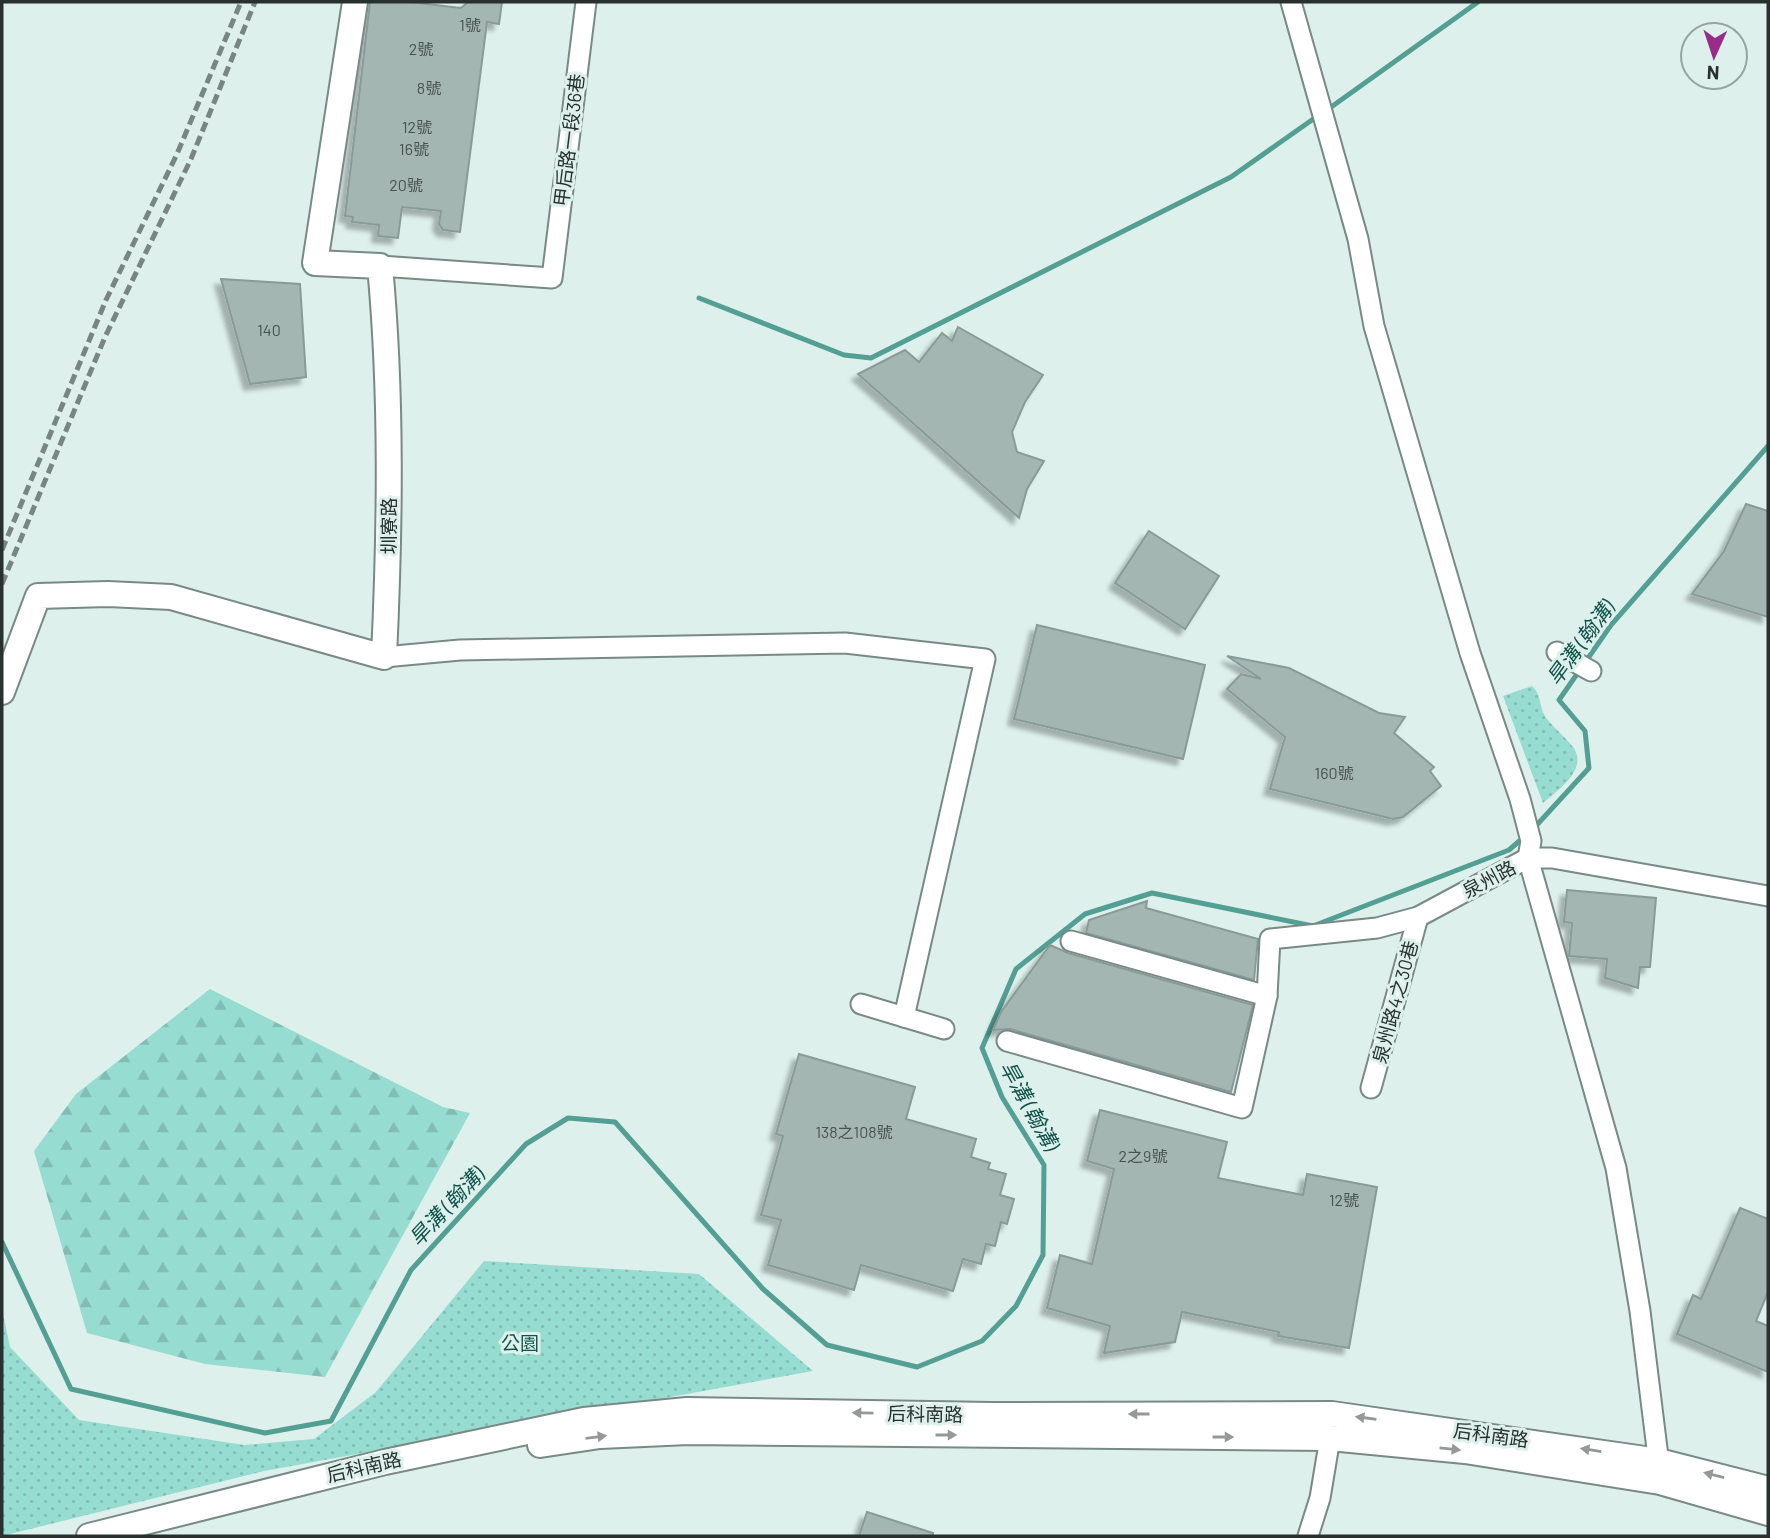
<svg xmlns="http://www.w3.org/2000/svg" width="1770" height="1538" font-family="Barlow,'Noto Sans TC',sans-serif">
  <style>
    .forest { fill: url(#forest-firs) }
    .park { fill: url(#park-dots) }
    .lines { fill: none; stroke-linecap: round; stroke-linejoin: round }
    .stream { stroke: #539f94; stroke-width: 5 }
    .building { fill: #a4b6b2; stroke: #899b97; stroke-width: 2; filter: url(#shadow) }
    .minor-casing { stroke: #788986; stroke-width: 23 }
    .tertiary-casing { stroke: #788986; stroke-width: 28 }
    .minor { stroke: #fff; stroke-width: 19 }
    .tertiary { stroke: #fff; stroke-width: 24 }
    .rail { stroke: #788582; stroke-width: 5; stroke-dasharray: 10 5; stroke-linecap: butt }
    .oneway { fill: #949897 }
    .labels { text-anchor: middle; stroke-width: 6; stroke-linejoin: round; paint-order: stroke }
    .number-label { font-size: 16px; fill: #485250 }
    .street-label { font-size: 19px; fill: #29312f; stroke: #ddf0ec }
    .park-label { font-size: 19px; fill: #11534c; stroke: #ddf0ec }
    .water-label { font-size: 21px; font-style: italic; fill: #0e524a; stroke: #ddf0ec }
  </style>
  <defs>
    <pattern id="forest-firs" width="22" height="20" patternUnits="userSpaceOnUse" patternTransform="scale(1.75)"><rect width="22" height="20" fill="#96dcd1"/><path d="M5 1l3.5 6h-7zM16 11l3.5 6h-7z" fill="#81bdb4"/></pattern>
    <pattern id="park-dots" width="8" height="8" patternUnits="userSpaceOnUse" patternTransform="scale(1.75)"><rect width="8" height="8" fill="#96dcd1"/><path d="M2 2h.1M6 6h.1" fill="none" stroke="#81bdb4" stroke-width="1.8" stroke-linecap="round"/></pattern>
    <filter id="shadow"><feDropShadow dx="-6" dy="6" stdDeviation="2" flood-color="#0004"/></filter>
  </defs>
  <rect width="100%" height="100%" fill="#ddf0ec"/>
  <polygon class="forest" points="210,989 443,1107 470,1113 325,1377 205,1364 87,1333 34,1151 76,1094"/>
  <g class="park">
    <path d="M1532,686C1543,697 1538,707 1547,719C1555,729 1565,737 1573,747C1589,769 1558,790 1543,803L1503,696Z"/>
    <polygon points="484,1261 699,1274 813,1371 264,1471 2,1536 2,1309 10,1347 79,1420 244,1445 314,1439 376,1392"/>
  </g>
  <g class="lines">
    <g class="stream">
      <polyline points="1327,110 1478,2"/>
      <polyline points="699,298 844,355 871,358 1231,177 1319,115"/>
      <polyline points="1534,828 1589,768 1585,731 1559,700 1611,625 1768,446"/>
      <polyline points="2,1242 71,1389 265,1433 331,1421 411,1270 526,1144 568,1118 615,1122 763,1289 827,1345 917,1367 982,1341 1016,1306 1043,1255 1044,1165 1002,1097 982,1048 1016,969 1085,914 1152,893 1313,926 1509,850 1524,837"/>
    </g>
  </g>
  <g class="building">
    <polygon points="370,2 410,2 461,8 468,2 502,2 499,24 487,22 460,232 443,230 439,224 441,211 402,207 398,238 378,236 379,225 352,222 353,217 345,216"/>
    <polygon points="221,279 300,284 306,377 250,384"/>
    <polygon points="958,327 1043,375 1025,402 1012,432 1017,452 1044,461 1027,489 1019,518 858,374 905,350 919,362 942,333 952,341"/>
    <polygon points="1746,504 1768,511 1768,617 1692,594 1724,551"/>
    <polygon points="1149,531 1219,576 1185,629 1115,583"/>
    <polygon points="1037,625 1205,665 1183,759 1014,719"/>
    <polygon points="1227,656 1289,668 1379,713 1405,717 1394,733 1434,767 1430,771 1441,786 1403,817 1393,819 1270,789 1285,737 1227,689 1241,674 1261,679"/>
    <polygon points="1567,890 1656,898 1650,967 1640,967 1638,988 1605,978 1607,959 1569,956 1572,923 1564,922"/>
    <polygon points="1147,901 1146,908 1258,939 1254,980 1086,933 1089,920"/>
    <polygon points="1050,945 1068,953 1253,1005 1231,1092 1010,1029 993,1030 1001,1012"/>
    <polygon points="799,1054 915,1087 906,1119 976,1139 971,1157 990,1163 988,1169 1006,1174 1000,1195 1014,1199 1007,1224 1001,1222 995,1246 986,1244 981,1264 963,1259 953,1291 861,1265 854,1290 768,1265 781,1220 761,1215 783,1136 776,1134"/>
    <polygon points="1100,1110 1227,1142 1218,1178 1303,1195 1307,1174 1377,1187 1349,1348 1278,1336 1279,1332 1182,1312 1175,1342 1104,1353 1110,1326 1047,1308 1060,1255 1092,1264 1114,1169 1087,1161"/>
    <polygon points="1740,1208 1768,1219 1768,1292 1756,1321 1768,1326 1768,1372 1677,1334 1693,1295 1701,1299"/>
    <polygon points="867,1512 933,1533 933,1536 859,1536"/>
  </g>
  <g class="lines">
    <g class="minor-casing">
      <g id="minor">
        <polyline points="1291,2 1358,239 1374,326 1470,653 1520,799 1531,841 1528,858 1616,1168 1640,1311 1660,1473"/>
        <polyline points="380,266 552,278 586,2"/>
        <polyline points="1557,652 1591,671"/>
        <polyline points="384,657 460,650 845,643 985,659 904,1017"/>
        <polyline points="1071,941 1267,996"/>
        <polyline points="861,1004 944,1029"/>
        <polyline points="1007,1041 1242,1108 1267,996 1270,939 1377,928 1418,917 1528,858 1552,858 1768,896"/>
        <polyline points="1371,1088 1418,917"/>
        <polyline points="1308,1536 1320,1498 1330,1438"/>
      </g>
    </g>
    <g class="tertiary-casing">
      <g id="tertiary">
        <path d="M2,692L38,596L108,594L171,597L384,657C390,527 392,396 380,266L315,263L355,2"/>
        <polyline points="540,1445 600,1436 688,1432 1330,1438 1465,1451 1660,1482 1768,1513"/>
        <polyline points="89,1536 385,1462 584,1420 687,1410 991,1415 1332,1414 1659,1461 1768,1489"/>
      </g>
    </g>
    <use href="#minor" class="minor"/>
    <use href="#tertiary" class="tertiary"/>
    <g class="rail">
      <polyline points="2,550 106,300 177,154 241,2"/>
      <polyline points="2,584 105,337 191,159 255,2"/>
    </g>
  </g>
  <defs><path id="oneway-solid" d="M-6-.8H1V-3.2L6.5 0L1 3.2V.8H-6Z" transform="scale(1.75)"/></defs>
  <g class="oneway">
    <use href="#oneway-solid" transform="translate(863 1413) rotate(-179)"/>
    <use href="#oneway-solid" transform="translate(1139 1414) rotate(180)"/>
    <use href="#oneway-solid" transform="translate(1366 1418) rotate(-172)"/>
    <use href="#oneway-solid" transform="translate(946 1435)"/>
    <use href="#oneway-solid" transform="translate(596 1437) rotate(-7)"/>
    <use href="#oneway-solid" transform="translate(1223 1437)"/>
    <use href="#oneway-solid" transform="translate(1450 1449) rotate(6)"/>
    <use href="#oneway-solid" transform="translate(1591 1450) rotate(-171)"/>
    <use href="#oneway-solid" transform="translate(1714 1475) rotate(-166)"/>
  </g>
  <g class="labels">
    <g class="number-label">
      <text x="470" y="31">1號</text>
      <text x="421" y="55">2號</text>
      <text x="429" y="94">8號</text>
      <text x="417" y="133">12號</text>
      <text x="414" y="155">16號</text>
      <text x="406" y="191">20號</text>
      <text x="269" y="336">140</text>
      <text x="1334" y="779">160號</text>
      <text x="854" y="1138">138之108號</text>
      <text x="1143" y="1162">2之9號</text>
      <text x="1344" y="1206">12號</text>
    </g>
    <g class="street-label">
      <text transform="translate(569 140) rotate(-83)" y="7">甲后路一段36巷</text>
      <text transform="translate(389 526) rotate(-90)" y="7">圳寮路</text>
      <text transform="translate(1489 879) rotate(-28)" y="7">泉州路</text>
      <text transform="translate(1395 1002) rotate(-75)" y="7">泉州路4之30巷</text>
      <text transform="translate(925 1414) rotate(1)" y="7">后科南路</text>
      <text transform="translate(1491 1435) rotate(8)" y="7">后科南路</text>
      <text transform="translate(364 1467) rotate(-13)" y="7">后科南路</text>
    </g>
    <g class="park-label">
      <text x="520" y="1350">公園</text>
    </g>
    <g class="water-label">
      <text transform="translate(1581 643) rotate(-54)" y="7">旱溝 (翰溝)</text>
      <text transform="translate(1029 1106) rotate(61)" y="7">旱溝 (翰溝)</text>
      <text transform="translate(447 1207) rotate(-47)" y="7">旱溝 (翰溝)</text>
    </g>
  </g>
  <rect width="1770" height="1538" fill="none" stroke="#29312f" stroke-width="7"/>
  <g transform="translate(1714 56) rotate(183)"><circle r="33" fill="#ddf0ec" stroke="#95a4a0" stroke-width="2"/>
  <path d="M0-5L12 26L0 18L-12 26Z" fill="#992b8b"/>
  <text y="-10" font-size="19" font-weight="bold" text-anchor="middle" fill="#29312f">N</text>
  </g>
</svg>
